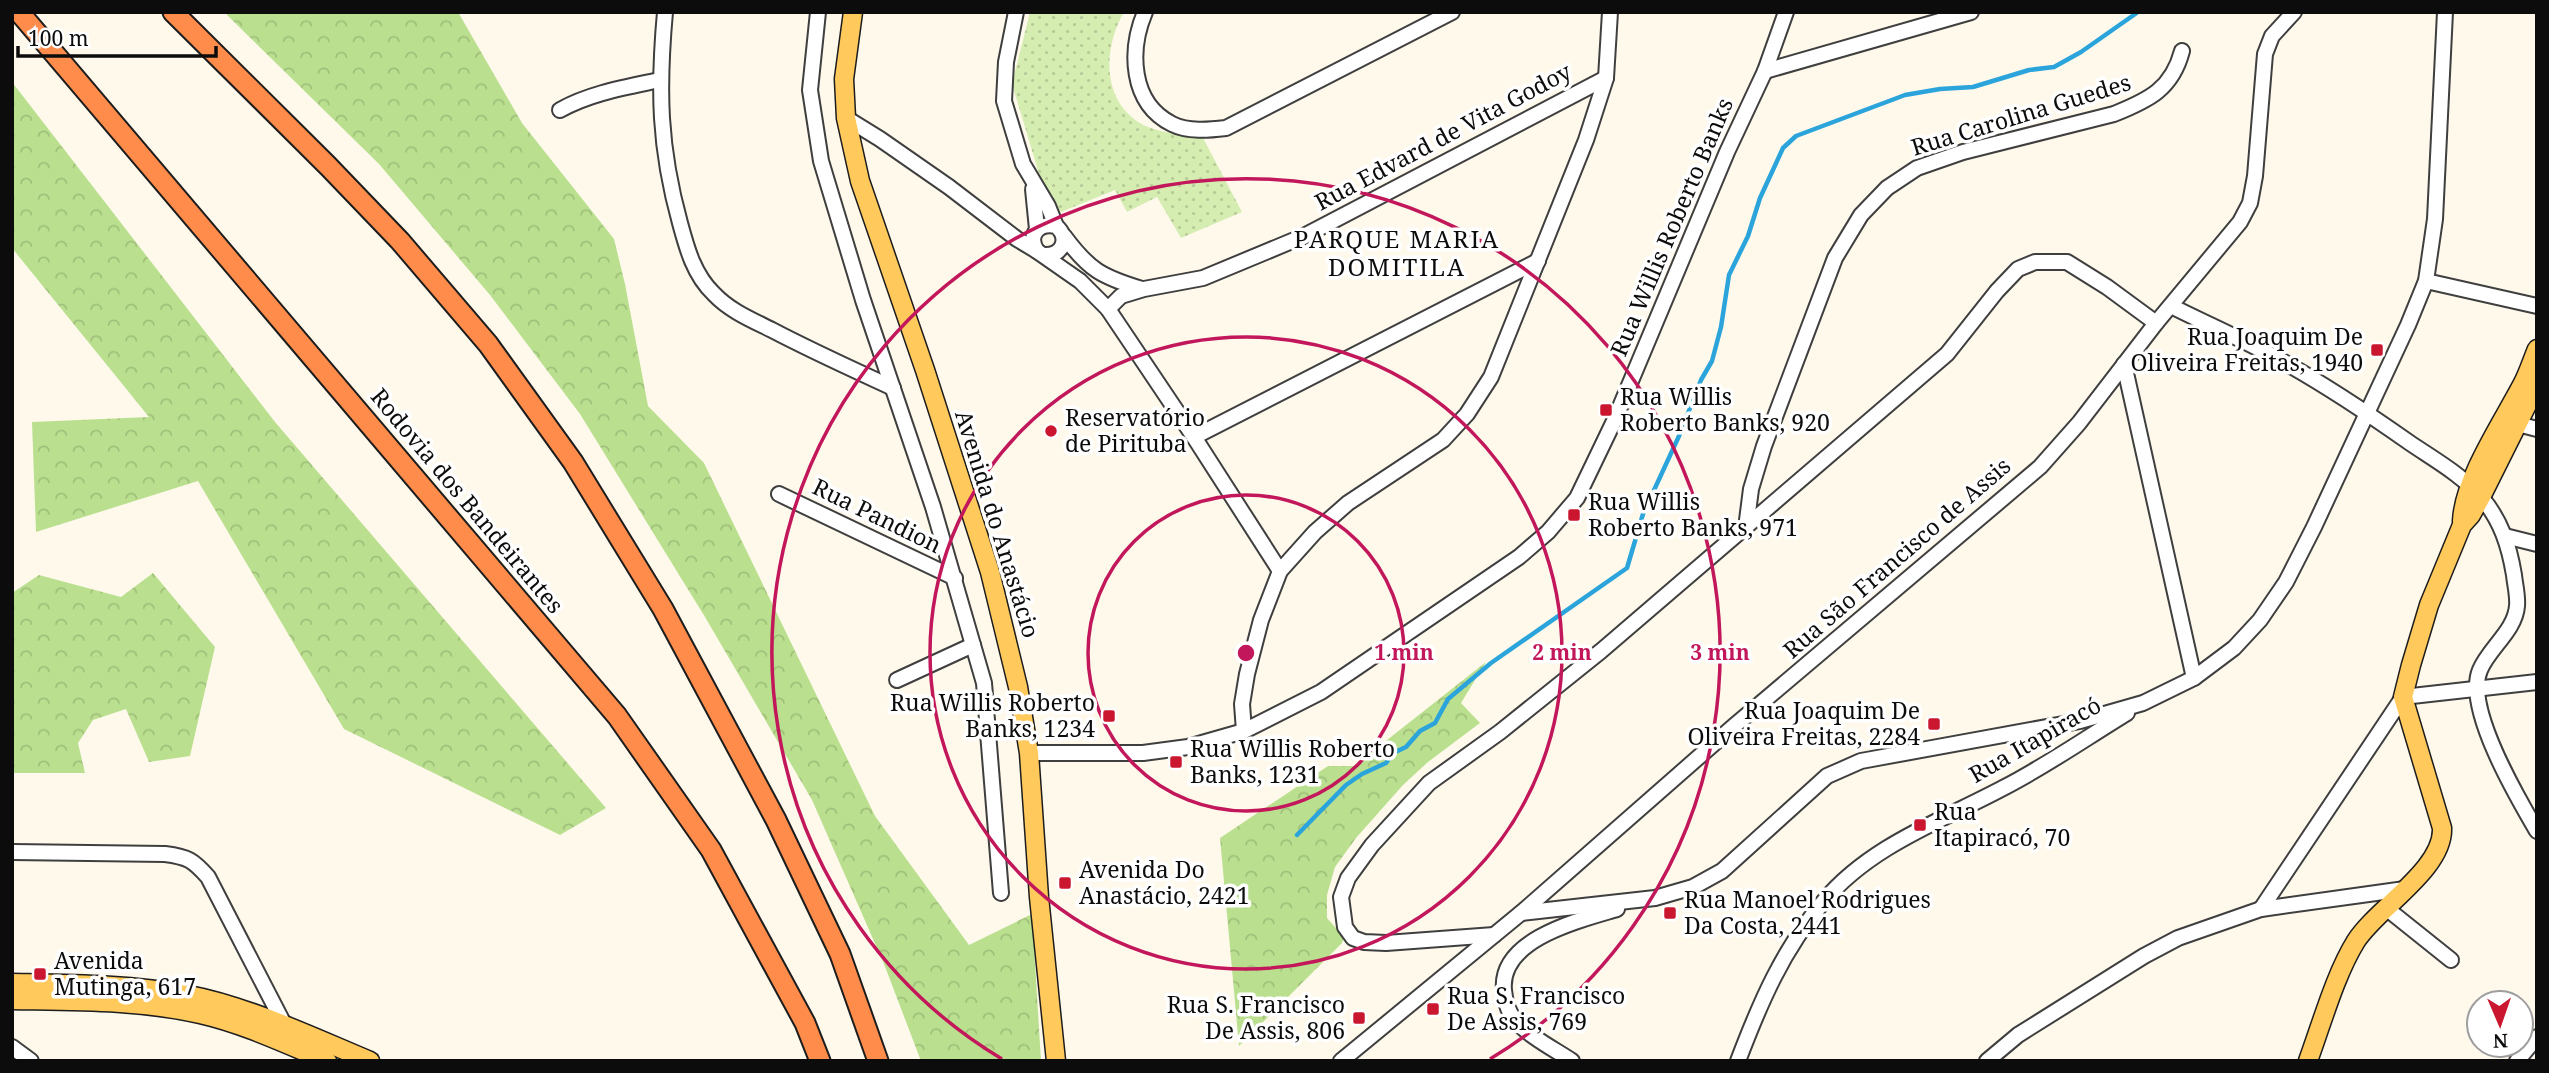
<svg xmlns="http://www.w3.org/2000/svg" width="2549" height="1073" font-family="'Noto Serif',serif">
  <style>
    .grass { fill: url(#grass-dots) }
    .forest { fill: url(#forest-crowns) }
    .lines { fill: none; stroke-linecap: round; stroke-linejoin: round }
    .stream { stroke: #2aa4db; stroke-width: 4.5 }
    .minor-casing { stroke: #3f3f3f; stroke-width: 18 }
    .major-casing { stroke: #1d1d1d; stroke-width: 21 }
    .highway-casing { stroke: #1d1d1d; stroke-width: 23 }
    .minor { stroke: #fff; stroke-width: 14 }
    .major { stroke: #ffc95c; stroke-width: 18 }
    .highway { stroke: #ff8c4a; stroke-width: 19 }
    .ring { fill: none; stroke: #c2185b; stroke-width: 3.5 }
    .poi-dot { fill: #ca172f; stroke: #fff; stroke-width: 2.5 }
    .labels { text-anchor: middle; stroke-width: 7; stroke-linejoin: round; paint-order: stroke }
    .street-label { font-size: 23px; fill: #0c0c0c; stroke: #fff }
    .poi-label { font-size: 23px; fill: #0c0c0c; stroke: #fff; text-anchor: start }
    .neighbourhood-label { font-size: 24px; letter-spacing: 2px; fill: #0c0c0c; stroke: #fff }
    .centre { fill: #c2185b; stroke: #fff; stroke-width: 3.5 }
    .ring-label { font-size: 21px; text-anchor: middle; font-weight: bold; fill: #c2185b; stroke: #fff; stroke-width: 7; stroke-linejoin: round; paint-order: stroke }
  </style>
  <defs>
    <pattern id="grass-dots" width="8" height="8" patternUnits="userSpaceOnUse" patternTransform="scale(1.75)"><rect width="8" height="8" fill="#d6edb1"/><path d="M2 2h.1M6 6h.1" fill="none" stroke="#b6ca97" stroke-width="1.8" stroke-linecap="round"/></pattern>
    <pattern id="forest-crowns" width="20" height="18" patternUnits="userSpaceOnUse" patternTransform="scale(1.75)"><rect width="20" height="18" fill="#bae08f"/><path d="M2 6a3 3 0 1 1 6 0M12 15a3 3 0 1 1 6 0" fill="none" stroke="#9fbf7a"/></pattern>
  </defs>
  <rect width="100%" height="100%" fill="#fff9ec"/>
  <path class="grass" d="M1030,12H1124C1102,50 1101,106 1148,127C1165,134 1184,134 1202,136L1242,212L1181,238L1157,197L1127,212L1115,190L1061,212L1045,194L1012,84Z"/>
  <g class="forest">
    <polygon points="224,12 458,12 522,123 614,239 625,284 648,406 704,463 875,816 969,945 1032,914 1041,1061 921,1061 884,964 812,800 705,617 580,414 490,295 379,164"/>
    <polygon points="12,82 275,422 606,808 560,835 344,729 198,481 36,532 32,422 149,417 12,248"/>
    <polygon points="153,573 215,647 190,756 149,762 126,709 93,720 78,743 85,773 12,773 12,593 39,575 121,597"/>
    <polygon points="1486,662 1461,703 1480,723 1428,762 1403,785 1356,838 1335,867 1327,895 1327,918 1344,937 1342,943 1239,1046 1220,838 1328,766 1354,766"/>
  </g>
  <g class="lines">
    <polyline class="stream" points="1297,835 1346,785 1362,774 1386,763 1393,753 1406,747 1420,731 1435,723 1448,699 1491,663 1627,568 1643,514 1679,436 1701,380 1712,361 1721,327 1729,275 1748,236 1760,198 1783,148 1796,136 1905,95 1940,89 1973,87 2029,70 2054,67 2081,52 2138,12"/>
    <g class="minor-casing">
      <g id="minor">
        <path d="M665,12C658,90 659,147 680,223C687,249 694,275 714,294C730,311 752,320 772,330C812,351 852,369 893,388"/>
        <polyline points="818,12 810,90 821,161 863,300 933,507 984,683 1001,893"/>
        <polyline points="1016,12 1006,62 1004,101 1023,164 1048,206 1056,226"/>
        <path d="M1145,12C1129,50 1130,103 1172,124C1188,132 1209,130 1226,128L1452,12"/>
        <polyline points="1765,71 1971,12"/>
        <path d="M560,110C590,93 627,87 660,80"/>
        <polyline points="846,118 880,139 949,187 1017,239 1037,251"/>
        <polyline points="1033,189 1037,229"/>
        <path d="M1064,236C1089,270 1102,277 1142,289"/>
        <path d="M1044,255C1063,256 1070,238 1056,226C1038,222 1027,236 1037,251L1080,281L1108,309L1194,437L1280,571"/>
        <polyline points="2426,281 2537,306"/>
        <path d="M2171,306C2205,323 2239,338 2271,355C2320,381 2366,412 2410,443C2435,460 2462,475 2482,498C2501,521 2509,545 2514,575C2515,585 2518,596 2517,606C2515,631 2489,648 2480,670C2464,707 2517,797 2537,831"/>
        <polyline points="1108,309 1121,296 1144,289 1203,278 1304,236 1606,78"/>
        <polyline points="2124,364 2194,678"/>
        <polyline points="2510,422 2537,429"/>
        <polyline points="1194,437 1538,261"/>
        <polyline points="779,494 955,578"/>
        <path d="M1746,528L1751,489L1764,446L1835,258L1861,215L1887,188L1917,168L1963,152L2114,114C2149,100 2172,89 2182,51"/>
        <polyline points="2505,536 2537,544"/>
        <polyline points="897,680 973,645"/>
        <polyline points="1244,731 1242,704 1247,674 1261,620 1280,571 1315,532 1348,503 1443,440 1467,414 1491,377 1586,140 1606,78 1610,12"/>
        <polyline points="1029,753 1143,753 1188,747 1244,731 1321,692 1519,557 1548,532 1577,498 1615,419 1727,152 1765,71 1786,12"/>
        <path d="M12,852L165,854C188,857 193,860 208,877L286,1028"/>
        <polyline points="2386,908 2451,960"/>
        <polyline points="2261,909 2403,697 2537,682"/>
        <polyline points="1521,913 1655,898 1693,887 1722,871 1827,776 1861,761 2080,721 2143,703 2194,678 2234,648 2260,620 2286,582 2314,527 2408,325 2426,281 2435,219 2445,12"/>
        <polyline points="1494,935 1386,943 1364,942 1353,938 1345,927 1341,897 1348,878 1372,845 1429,783 1500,732 1601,651 1947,354 1997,291 2018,269 2035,262 2067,262 2107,287 2156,323"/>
        <polyline points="12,1047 31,1061"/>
        <polyline points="1341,1061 1521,913 1734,726 2040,467 2079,423 2156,323 2240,222 2250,203 2255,176 2265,54 2272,36 2294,12"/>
        <path d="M1572,1061C1554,1049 1530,1037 1515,1020C1508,1012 1505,1001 1504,990C1499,939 1580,920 1617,909"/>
        <path d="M1738,1061C1760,1003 1783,949 1824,901C1870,846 1941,821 2003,788C2046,766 2086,738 2127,713"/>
        <polyline points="1987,1061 2018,1035 2144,956 2178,938 2261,909 2405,889"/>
        <polyline points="2517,1061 2537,1037"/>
      </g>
    </g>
    <g class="major-casing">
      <g id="major">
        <polyline points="853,12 844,79 846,118 860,181 925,370 990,572 1018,687 1029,753 1039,897 1056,1061"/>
        <path d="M2462,521C2464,479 2502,423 2522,385C2528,374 2532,361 2537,349"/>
        <path d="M12,983C71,984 131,984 189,995C247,1006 315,1038 370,1061"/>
        <path d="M12,1000C75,1001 138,1000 200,1014C244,1024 286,1044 327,1061"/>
        <path d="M2308,1061C2322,1023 2335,975 2356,941C2377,908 2444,869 2442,828L2403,697L2411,665L2429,605L2462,525L2471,515L2481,497L2537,385"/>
      </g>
    </g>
    <g class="highway-casing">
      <g id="highway">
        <polyline points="19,12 617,716 711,850 805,1023 820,1061"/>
        <polyline points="173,12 328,166 400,241 488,344 573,462 663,609 776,820 840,954 878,1061"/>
      </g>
    </g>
    <use href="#minor" class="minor"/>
    <use href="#major" class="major"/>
    <use href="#highway" class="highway"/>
  </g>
  <g class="ring">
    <circle cx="1246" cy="653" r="158"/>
    <circle cx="1246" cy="653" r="316"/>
    <path d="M1002 1059A474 474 0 1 1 1490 1059"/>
  </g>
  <g class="poi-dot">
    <rect x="2370" y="343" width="14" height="14" rx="3.5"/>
    <rect x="1599" y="403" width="14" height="14" rx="3.5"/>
    <circle cx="1051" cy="431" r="7"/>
    <rect x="1567" y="508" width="14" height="14" rx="3.5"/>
    <rect x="1102" y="709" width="14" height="14" rx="3.5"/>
    <rect x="1927" y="717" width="14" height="14" rx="3.5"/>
    <rect x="1169" y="755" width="14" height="14" rx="3.5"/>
    <rect x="1913" y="818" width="14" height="14" rx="3.5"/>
    <rect x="1058" y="876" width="14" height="14" rx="3.5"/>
    <rect x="1663" y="906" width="14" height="14" rx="3.5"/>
    <rect x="33" y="967" width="14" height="14" rx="3.5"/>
    <rect x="1426" y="1002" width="14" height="14" rx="3.5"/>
    <rect x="1352" y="1011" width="14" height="14" rx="3.5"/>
  </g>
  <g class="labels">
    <g class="street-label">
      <text transform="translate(2021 115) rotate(-17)" y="8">Rua Carolina Guedes</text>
      <text transform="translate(1443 137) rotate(-28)" y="8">Rua Edvard de Vita Godoy</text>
      <text transform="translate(1672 227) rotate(-67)" y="8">Rua Willis Roberto Banks</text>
      <text transform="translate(467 501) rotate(50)" y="8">Rodovia dos Bandeirantes</text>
      <text transform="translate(877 516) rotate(26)" y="8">Rua Pandion</text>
      <text transform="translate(997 524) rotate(73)" y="8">Avenida do Anastácio</text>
      <text transform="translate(1897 558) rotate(-41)" y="8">Rua São Francisco de Assis</text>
      <text transform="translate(2035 740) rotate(-30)" y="8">Rua Itapiracó</text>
    </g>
    <g class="poi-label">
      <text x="2363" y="345" text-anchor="end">Rua Joaquim De<tspan x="2363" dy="26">Oliveira Freitas, 1940</tspan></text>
      <text x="1620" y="405">Rua Willis<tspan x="1620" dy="26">Roberto Banks, 920</tspan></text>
      <text x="1065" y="426">Reservatório<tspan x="1065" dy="26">de Pirituba</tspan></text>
      <text x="1588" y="510">Rua Willis<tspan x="1588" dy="26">Roberto Banks, 971</tspan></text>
      <text x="1095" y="711" text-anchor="end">Rua Willis Roberto<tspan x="1095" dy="26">Banks, 1234</tspan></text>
      <text x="1920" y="719" text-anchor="end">Rua Joaquim De<tspan x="1920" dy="26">Oliveira Freitas, 2284</tspan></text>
      <text x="1190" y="757">Rua Willis Roberto<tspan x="1190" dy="26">Banks, 1231</tspan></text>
      <text x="1934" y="820">Rua<tspan x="1934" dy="26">Itapiracó, 70</tspan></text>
      <text x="1079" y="878">Avenida Do<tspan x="1079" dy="26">Anastácio, 2421</tspan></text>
      <text x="1684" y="908">Rua Manoel Rodrigues<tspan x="1684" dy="26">Da Costa, 2441</tspan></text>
      <text x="54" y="969">Avenida<tspan x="54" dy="26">Mutinga, 617</tspan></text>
      <text x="1447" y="1004">Rua S. Francisco<tspan x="1447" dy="26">De Assis, 769</tspan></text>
      <text x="1345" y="1013" text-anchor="end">Rua S. Francisco<tspan x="1345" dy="26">De Assis, 806</tspan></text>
    </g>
    <g class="neighbourhood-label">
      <text x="1397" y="248">PARQUE MARIA<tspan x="1397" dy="28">DOMITILA</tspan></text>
    </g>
  </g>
  <circle cx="1246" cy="653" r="10" class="centre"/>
  <g class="ring-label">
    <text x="1404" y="660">1 min</text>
    <text x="1562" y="660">2 min</text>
    <text x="1720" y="660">3 min</text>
  </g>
  <rect width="2549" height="1073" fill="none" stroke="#0c0c0c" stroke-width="28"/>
  <g transform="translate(2500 1024) rotate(178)"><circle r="33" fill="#ffffff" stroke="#9e9e9e" stroke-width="2"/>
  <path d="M0-5L12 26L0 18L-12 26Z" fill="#ca172f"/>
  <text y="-10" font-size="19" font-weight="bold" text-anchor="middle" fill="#0c0c0c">N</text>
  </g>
  <path d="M18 46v10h198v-10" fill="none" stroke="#0c0c0c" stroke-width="3.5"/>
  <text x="28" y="46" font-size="21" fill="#0c0c0c" stroke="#ffffff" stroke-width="5" paint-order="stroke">100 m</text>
</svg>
